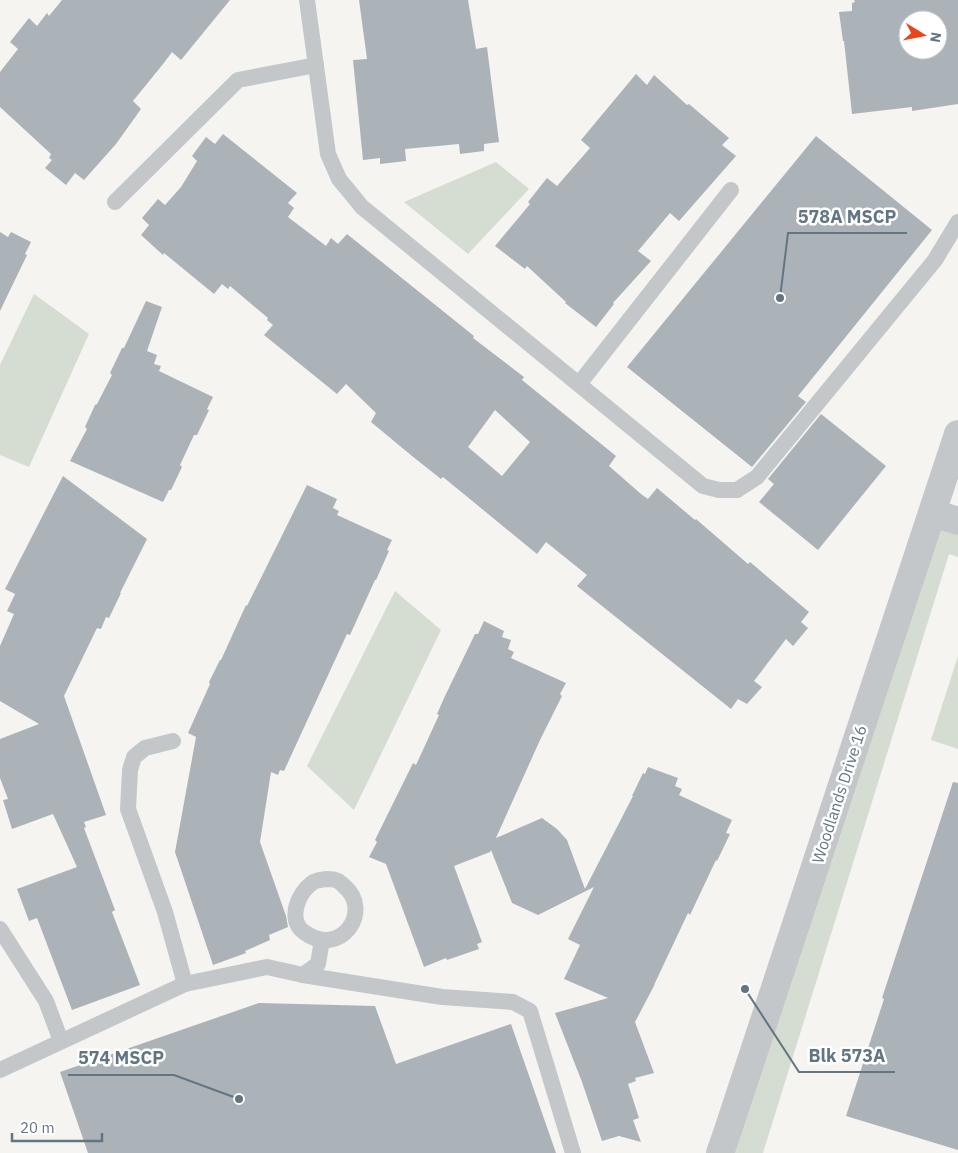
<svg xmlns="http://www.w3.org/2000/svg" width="958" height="1153" font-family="'IBM Plex Sans',sans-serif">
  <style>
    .green { fill: #d5dcd1 }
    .building { fill: #abb3b8; fill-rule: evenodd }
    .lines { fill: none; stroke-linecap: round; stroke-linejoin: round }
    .service { stroke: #c4c7ca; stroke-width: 16 }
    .minor { stroke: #c4c7ca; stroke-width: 28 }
    .labels { text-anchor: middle; stroke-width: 5; stroke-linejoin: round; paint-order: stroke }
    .street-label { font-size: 16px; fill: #627583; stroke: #fff }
    .leader { fill: none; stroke: #627583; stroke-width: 2 }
    .callout-dot { fill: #627583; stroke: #fff; stroke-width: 2 }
    .callout-label { font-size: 18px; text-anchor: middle; font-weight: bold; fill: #627583; stroke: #fff; stroke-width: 5; stroke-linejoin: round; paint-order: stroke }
  </style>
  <rect width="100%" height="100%" fill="#f5f4f0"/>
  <g class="green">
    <polygon points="496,162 529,189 468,254 404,202"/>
    <polygon points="34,294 89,334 29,467 0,455 0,365"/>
    <polygon points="933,513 958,522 958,557 949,554 763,1153 730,1153"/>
    <polygon points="395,591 441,630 354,810 307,766"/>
    <polygon points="958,656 958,749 931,740"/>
  </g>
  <g class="building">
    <polygon points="62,0 230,0 181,60 172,52 163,64 133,101 141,109 116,144 84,180 75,173 66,185 45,168 52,160 49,158 51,154 0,107 0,72 18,49 10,42 29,18 37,26 47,13 49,16"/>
    <polygon points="359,0 468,0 476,49 487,47 499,142 484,144 484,151 460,154 459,144 405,149 406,161 380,164 380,158 363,160 353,60 367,59"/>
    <path d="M854,0H958V104L912,111V107L852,114L844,41H843L839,12L852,11V3L855,2ZM908,20H938V50H908Z"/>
    <polygon points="636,74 647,85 654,75 687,105 689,104 729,138 722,145 736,156 679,221 670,213 638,251 651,261 613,303 614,304 596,327 565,303 566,302 527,266 525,269 495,246 530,204 528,202 547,178 557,186 590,148 581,140"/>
    <path d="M223,134L297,193L288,203L294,208L288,217L326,246L331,238L338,244L347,234L474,336L473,338L524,377L522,380L616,456L609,466L641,494L648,499L657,488L695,520L696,519L748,564L750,562L809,612L801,622L808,628L793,646L786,639L754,681L762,687L747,704L738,699L731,709L577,586L587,575L546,542L537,554L443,477L441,479L412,456L371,422L376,413L346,384L337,394L264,335L273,325L267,320L268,318L230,286L228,289L222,284L214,294L164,253L163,255L141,235L149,225L142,218L158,199L165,205L181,187L197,161L192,156L206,137L215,144ZM495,410L530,442L502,476L468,447Z"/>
    <polygon points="816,136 932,230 798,396 806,402 752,467 627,367"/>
    <polygon points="0,232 8,237 11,232 31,242 25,254 27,255 0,311"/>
    <polygon points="146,301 162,307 147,351 157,355 154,364 161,366 159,371 213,397 207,409 209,410 197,435 194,435 180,465 182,467 171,490 169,490 163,502 70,461 87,429 85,427 95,405 97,404 112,375 110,373 122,348 124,348"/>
    <polygon points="821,414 886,466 818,550 759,502 774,484 768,479"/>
    <polygon points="63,476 147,539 120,593 121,593 109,618 106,617 101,629 97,628 64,696 106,815 84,822 86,827 84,828 115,910 112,912 140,985 72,1010 37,918 29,921 17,889 77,867 53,814 12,829 3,800 8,799 0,778 0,739 39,724 0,701 0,646 14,614 7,611 15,594 5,589"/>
    <polygon points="307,485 337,499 333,508 339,511 337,515 392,540 387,550 389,551 376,580 375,580 350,635 347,634 284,771 280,770 278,775 271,772 260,842 286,916 288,927 269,935 270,940 245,951 246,953 213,965 175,852 196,737 188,733 210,684 209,682 220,660 221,660 246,605 247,606"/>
    <polygon points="484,621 504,631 502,637 511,640 508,649 514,652 511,658 566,683 560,694 562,696 540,740 496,838 542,818 557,829 567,840 585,889 633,796 632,796 643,773 645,774 648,767 678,778 675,786 682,789 679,795 732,820 726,833 730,834 717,861 716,860 690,915 688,913 654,985 655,984 635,1022 654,1073 635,1078 636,1081 628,1084 639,1118 633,1120 641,1142 619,1136 602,1141 582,1082 555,1013 608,998 564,979 580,945 568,939 594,887 538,915 512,903 491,850 490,852 454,866 482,942 477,944 479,949 447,960 446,958 424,967 386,864 369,857 377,842 375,840 413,763 416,765 439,715 437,714 445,696 475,634 478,634"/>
    <polygon points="953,782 958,783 958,1150 846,1116 884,999 882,998"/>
    <polygon points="259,1003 375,1006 396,1064 511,1024 556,1153 88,1153 60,1072"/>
  </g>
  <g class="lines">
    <g class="service">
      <polyline points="307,0 328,154 339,179 362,207 703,486 719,490 737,490 757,477 935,260 958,222"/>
      <polyline points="115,202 238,80 316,65"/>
      <polyline points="579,384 731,190"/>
      <polyline points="173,741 145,748 134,757 130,770 128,809 165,912 185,984"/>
      <path d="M326,879C330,879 335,879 338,881C339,881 343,885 344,886C374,911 340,959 304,932C287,920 298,893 312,883C316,880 322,880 326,879Z"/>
      <polyline points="0,929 46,1001 61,1041"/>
      <polyline points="303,975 318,964 322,940"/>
      <polyline points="0,1070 185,984 267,967 303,975 442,997 513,1002 530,1011 573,1153"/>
    </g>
    <g class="minor">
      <polyline points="933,513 958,521"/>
      <polyline points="720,1153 727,1133 958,434"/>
    </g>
  </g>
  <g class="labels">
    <g class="street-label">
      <text transform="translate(839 794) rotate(-72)" y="6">Woodlands Drive 16</text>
    </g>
  </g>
  <path class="leader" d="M780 298L788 233H907M745 989L799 1072H895M239 1099L174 1075H68"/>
  <g class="callout-dot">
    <circle cx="780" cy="298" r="5"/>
    <circle cx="745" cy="989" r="5"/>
    <circle cx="239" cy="1099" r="5"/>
  </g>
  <g class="callout-label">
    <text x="847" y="223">578A MSCP</text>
    <text x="847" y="1062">Blk 573A</text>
    <text x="121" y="1064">574 MSCP</text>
  </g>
  <g transform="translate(923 35) rotate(100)"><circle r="24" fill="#ffffff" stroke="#c0c8cd"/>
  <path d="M0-4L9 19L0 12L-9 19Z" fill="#ea451b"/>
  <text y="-8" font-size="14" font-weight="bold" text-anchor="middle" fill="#627583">N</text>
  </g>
  <path d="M12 1133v8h90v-8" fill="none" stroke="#627583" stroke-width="2.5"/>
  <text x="20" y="1133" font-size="15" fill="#627583" stroke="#ffffff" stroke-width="4" paint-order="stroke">20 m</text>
</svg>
